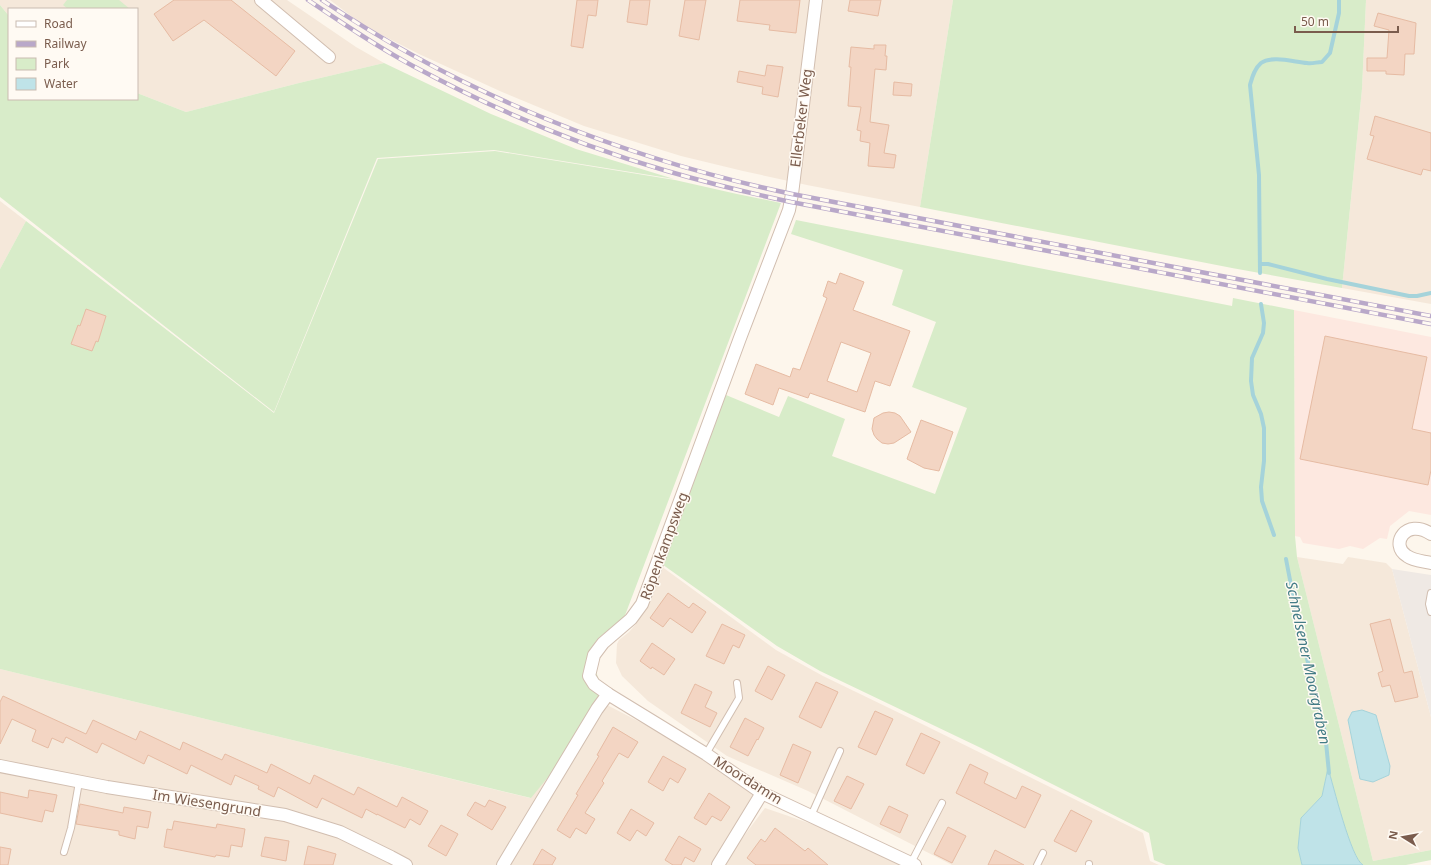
<svg xmlns="http://www.w3.org/2000/svg" width="1431" height="865" font-family="'Noto Sans',sans-serif">
  <style>
    .residential { fill: #f5e8da }
    .commercial { fill: #fde8e0 }
    .industrial { fill: #efe9e4 }
    .green { fill: #d8ecc9 }
    .water { fill: #bfe3e8; stroke: #a5d3da }
    .lines { fill: none; stroke-linecap: round; stroke-linejoin: round }
    .stream { stroke: #a5d3da; stroke-width: 4 }
    .building { fill: #f3d5c3; stroke: #e6bba3; fill-rule: evenodd }
    .service-casing { stroke: #d1beb0; stroke-width: 8 }
    .minor-casing { stroke: #d1beb0; stroke-width: 14 }
    .service { stroke: #fff; stroke-width: 6 }
    .minor { stroke: #fff; stroke-width: 12 }
    .rail-casing { stroke: #b9a8c9; stroke-width: 4.5 }
    .rail { stroke: #fffaf3; stroke-width: 3; stroke-dasharray: 9; stroke-linecap: butt }
    .labels { text-anchor: middle; stroke-width: 3; stroke-linejoin: round; paint-order: stroke }
    .street-label { font-size: 14px; fill: #7a5c4d; stroke: #fffaf3 }
    .water-label { font-size: 15px; font-style: italic; fill: #437c86; stroke: #fffaf3 }
  </style>
  <rect width="100%" height="100%" fill="#fdf6ec"/>
  <g class="residential">
    <polygon points="0,0 287,0 356,47 384,63 299,83 186,112 137,93 137,9 9,9 9,16 0,5"/>
    <polygon points="330,0 953,0 920,207 807,185 743,171 681,156 584,126 502,92 419,54 364,26"/>
    <polygon points="1366,0 1431,0 1431,304 1342,288 1362,89"/>
    <polygon points="0,201 26,221 0,269"/>
    <polygon points="1297,557 1343,564 1348,557 1386,563 1392,569 1431,717 1431,850 1373,861"/>
    <polygon points="661,566 776,650 823,676 920,723 1143,833 1150,861 1159,865 952,865 808,791 727,756 648,701 622,676 616,663 617,644 619,640 629,632 636,624 645,607"/>
    <polygon points="0,669 530,798 607,705 762,785 711,865 0,865"/>
    <polygon points="765,808 905,856 924,865 725,865 732,852"/>
  </g>
  <polygon class="commercial" points="1294,310 1431,337 1431,515 1409,511 1390,526 1387,539 1380,538 1363,549 1350,546 1339,549 1303,543 1300,537 1295,536"/>
  <polygon class="industrial" points="1392,569 1431,575 1431,717"/>
  <g class="green">
    <polygon points="67,0 119,0 130,9 68,9 63,5"/>
    <polygon points="953,0 1366,0 1362,89 1342,288 1232,268 920,207"/>
    <polygon points="0,5 9,16 9,99 137,99 137,93 186,112 299,83 384,63 491,114 576,149 674,179 494,150 377,158 274,412 0,197"/>
    <path d="M495,151L675,180L737,194L781,203L624,618C612,633 593,632 591,656L607,705L531,798L0,669V269L26,221L274,413L378,159Z"/>
    <path d="M796,220L1232,306L1233,298L1294,310L1295,536L1297,557L1373,861L1431,850V860L1406,865H1363C1351,859 1333,785 1328,769L1322,796L1301,818L1298,848L1302,865H1166L1154,860L1149,833L981,748L820,671L777,646L659,562L726,395L779,417L788,396L845,419L832,456L935,494L967,408L912,387L936,322L892,305L903,270L791,234Z"/>
  </g>
  <g class="water">
    <polygon points="1362,710 1376,715 1390,766 1389,775 1373,782 1360,779 1348,720 1352,712"/>
    <path d="M1328,768C1333,784 1351,859 1363,865H1302L1298,848L1301,818L1322,796Z"/>
  </g>
  <g class="lines">
    <g class="stream">
      <polyline points="1260,264 1268,264 1327,279 1409,296 1417,296 1431,293"/>
      <path d="M1260,273L1259,175L1250,85C1252,78 1254,69 1261,63C1272,55 1294,62 1307,63C1312,64 1317,62 1322,62L1330,53L1339,13V0"/>
      <polyline points="1261,304 1264,323 1263,333 1252,358 1251,381 1253,395 1261,414 1264,428 1264,461 1261,487 1262,501 1274,535"/>
      <polyline points="1286,559 1298,622 1325,732 1329,773"/>
    </g>
  </g>
  <g class="building">
    <polygon points="174,0 231,0 295,51 276,76 204,20 173,41 154,14"/>
    <polygon points="577,0 598,0 596,16 588,15 583,48 571,46"/>
    <polygon points="630,0 650,0 647,25 627,22"/>
    <polygon points="685,0 706,0 699,40 679,36"/>
    <polygon points="740,0 800,0 796,33 769,30 770,25 737,21"/>
    <polygon points="850,0 881,0 878,16 848,11"/>
    <polygon points="1378,13 1416,23 1414,54 1405,54 1404,75 1386,74 1386,71 1367,71 1367,58 1387,58 1389,30 1374,26"/>
    <polygon points="874,45 886,45 885,56 887,56 886,70 875,69 870,122 889,125 884,153 896,155 894,168 868,166 870,143 860,141 861,131 857,130 861,107 848,106 851,67 849,67 851,47 874,49"/>
    <polygon points="767,65 783,67 778,97 762,94 763,87 737,82 739,71 765,76"/>
    <polygon points="894,82 912,84 911,96 893,95"/>
    <polygon points="1375,116 1431,133 1431,171 1423,169 1421,175 1367,159 1374,136 1370,135"/>
    <path d="M840,273L864,282L853,310L910,331L890,386L875,381L865,412L810,393L808,398L779,388L773,405L745,394L756,364L790,377L793,368L800,370L827,298L823,296L828,281L836,284ZM841,342L871,353L857,392L827,381Z"/>
    <polygon points="86,309 106,316 98,342 96,341 92,351 71,344 78,325 80,326"/>
    <polygon points="1325,336 1427,357 1412,429 1431,433 1431,470 1428,485 1300,459"/>
    <polygon points="889,412 895,413 900,416 911,432 894,443 888,444 882,443 877,439 874,435 872,429 874,418 883,413"/>
    <polygon points="921,420 953,432 939,471 924,468 907,459"/>
    <polygon points="668,593 689,608 693,603 706,612 692,633 670,618 663,627 650,618"/>
    <polygon points="1390,619 1404,673 1412,671 1418,697 1395,702 1390,685 1382,687 1378,673 1383,671 1370,624"/>
    <polygon points="722,624 745,635 739,648 733,645 724,664 706,656"/>
    <polygon points="652,643 675,659 664,675 652,667 651,669 640,661"/>
    <polygon points="768,666 785,675 772,700 755,691"/>
    <polygon points="816,682 838,692 821,728 799,717"/>
    <polygon points="695,684 712,692 705,707 717,713 710,727 681,713"/>
    <polygon points="3,696 86,734 93,720 136,740 140,731 180,750 183,742 222,760 225,754 267,773 271,764 310,784 314,775 354,795 358,787 397,807 402,797 428,811 420,825 410,819 405,828 377,814 377,815 366,809 362,818 322,798 317,808 278,787 274,797 258,789 259,786 235,775 231,785 191,765 187,774 148,755 144,764 102,743 97,753 66,737 63,743 52,738 48,748 32,741 36,730 12,719 0,744 0,702"/>
    <polygon points="875,711 893,719 876,755 858,747"/>
    <polygon points="745,718 764,728 758,740 757,739 748,756 730,747"/>
    <polygon points="613,727 638,742 628,758 619,753 602,781 604,783 585,813 595,819 586,834 576,828 570,838 557,830 578,795 576,794 599,756 597,755"/>
    <polygon points="921,733 940,742 924,774 906,765"/>
    <polygon points="793,744 811,752 798,783 780,775"/>
    <polygon points="663,756 686,769 678,783 670,778 663,791 648,782"/>
    <polygon points="970,764 988,773 984,783 1016,799 1022,786 1041,795 1025,828 956,793"/>
    <polygon points="847,776 864,784 851,809 834,801"/>
    <polygon points="29,790 57,795 53,812 45,810 42,822 0,813 0,792 28,798"/>
    <polygon points="709,793 730,807 721,821 712,816 706,825 694,818"/>
    <polygon points="489,800 506,807 492,830 467,815 475,802 485,807"/>
    <polygon points="80,804 123,813 124,807 151,812 148,828 137,826 135,839 119,835 119,831 76,824"/>
    <polygon points="889,806 908,815 900,833 880,824"/>
    <polygon points="631,809 654,823 646,836 637,830 630,841 617,833"/>
    <polygon points="1071,810 1092,821 1076,852 1054,841"/>
    <polygon points="174,821 216,828 217,824 245,829 242,847 231,845 229,857 216,855 215,857 164,847 167,829 172,830"/>
    <polygon points="441,825 458,834 446,856 428,846"/>
    <polygon points="948,827 966,836 952,863 934,854"/>
    <polygon points="775,828 805,851 808,848 828,865 756,865 747,858 761,839 765,842"/>
    <polygon points="679,836 701,849 694,862 685,857 681,865 673,865 665,860"/>
    <polygon points="265,837 289,841 286,861 261,856"/>
    <polygon points="308,846 336,854 333,865 304,865"/>
    <polygon points="0,847 11,849 8,865 0,865"/>
    <polygon points="542,849 556,858 552,865 533,865"/>
    <polygon points="995,850 1024,865 988,865"/>
  </g>
  <g class="lines">
    <g class="service-casing">
      <g id="service">
        <polyline points="1431,593 1429,604 1431,612"/>
        <polyline points="706,754 739,698 737,683"/>
        <polyline points="811,816 840,751"/>
        <polyline points="64,852 71,828 79,782"/>
        <polyline points="911,863 942,803"/>
        <polyline points="1037,865 1043,853"/>
        <polyline points="1089,865 1089,864"/>
      </g>
    </g>
    <g class="minor-casing">
      <g id="minor">
        <polyline points="261,0 329,57"/>
        <polyline points="816,0 792,194 789,210 740,338 642,604 631,619 603,643 594,655 589,676 594,684 608,694 706,754 762,793 915,865"/>
        <path d="M1431,534C1406,517 1389,545 1407,556C1414,561 1423,561 1431,563"/>
        <polyline points="0,766 107,787 285,815 340,832 391,857 406,865"/>
        <polyline points="503,865 597,709 608,694"/>
        <polyline points="718,865 762,793"/>
      </g>
    </g>
    <use href="#service" class="service"/>
    <use href="#minor" class="minor"/>
    <g class="rail-casing">
      <g id="rail">
        <path d="M308,0C342,23 376,46 413,66C493,109 580,146 667,171C708,183 749,193 791,202L1431,324"/>
        <path d="M322,0C463,95 626,159 792,194L1431,316"/>
      </g>
    </g>
    <use href="#rail" class="rail"/>
  </g>
  <g class="labels">
    <g class="street-label">
      <text transform="translate(801 118) rotate(-83)" y="5">Ellerbeker Weg</text>
      <text transform="translate(664 546) rotate(-70)" y="5">Röpenkampsweg</text>
      <text transform="translate(748 780) rotate(32)" y="5">Moordamm</text>
      <text transform="translate(207 803) rotate(9)" y="5">Im Wiesengrund</text>
    </g>
    <g class="water-label">
      <text transform="translate(1308 663) rotate(78)" y="5">Schnelsener Moorgraben</text>
    </g>
  </g>
  <rect x="8" y="8" width="130" height="92" fill="#fffaf3" stroke="#cabbb1"/>
  <rect x="16" y="21" width="20" height="6" fill="#ffffff" stroke="#cabbb1"/>
  <text x="44" y="28" font-size="12" fill="#7a5c4d">Road</text>
  <rect x="16" y="41" width="20" height="6" fill="#b9a8c9" stroke="#cabbb1"/>
  <text x="44" y="48" font-size="12" fill="#7a5c4d">Railway</text>
  <rect x="16" y="58" width="20" height="12" fill="#d8ecc9" stroke="#cabbb1"/>
  <text x="44" y="68" font-size="12" fill="#7a5c4d">Park</text>
  <rect x="16" y="78" width="20" height="12" fill="#bfe3e8" stroke="#cabbb1"/>
  <text x="44" y="88" font-size="12" fill="#7a5c4d">Water</text>
  <g transform="translate(1403 837) rotate(281)" stroke="#fffaf3" stroke-width="3" paint-order="stroke">
  <path d="M0-3L7 15L0 10L-7 15Z" fill="#7a5c4d"/>
  <text y="-6" font-size="11" font-weight="bold" text-anchor="middle" fill="#7a5c4d">N</text>
  </g>
  <path d="M1295 26v6h103v-6" fill="none" stroke="#7a5c4d" stroke-width="2"/>
  <text x="1301" y="26" font-size="12" fill="#7a5c4d" stroke="#fffaf3" stroke-width="3" paint-order="stroke">50 m</text>
</svg>
